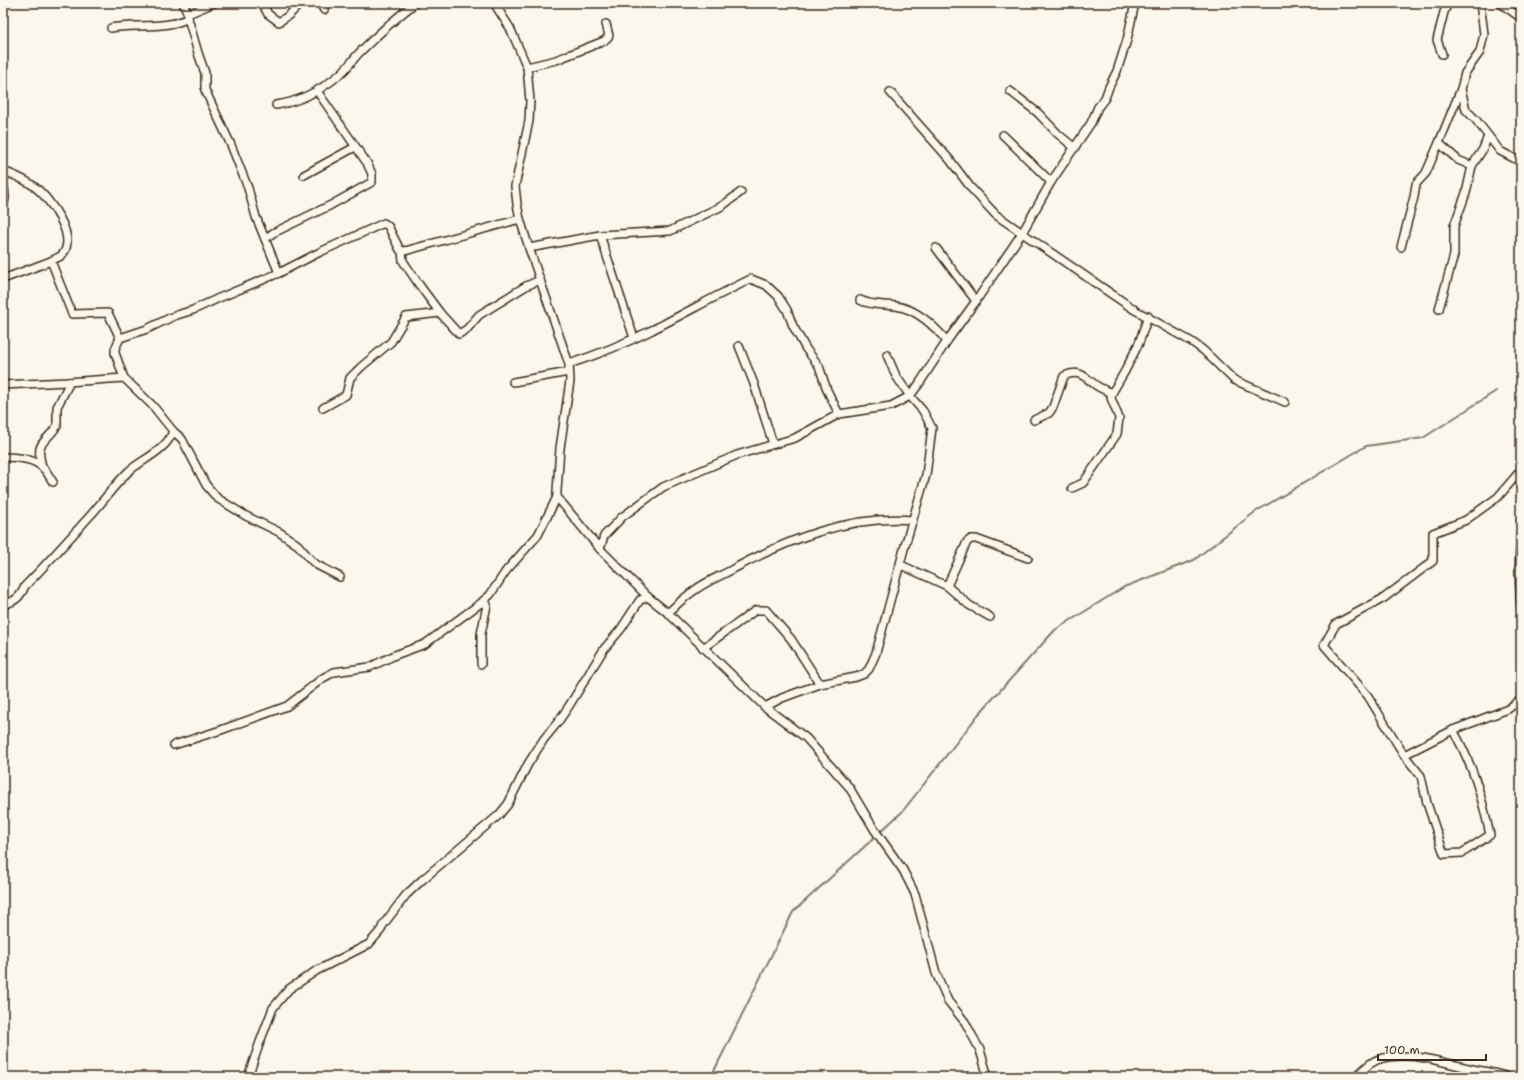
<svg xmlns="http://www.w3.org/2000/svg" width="1524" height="1080" font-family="'Shantell Sans',sans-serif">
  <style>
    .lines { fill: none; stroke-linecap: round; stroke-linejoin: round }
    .stream { stroke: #85796d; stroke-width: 2 }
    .street-casing { stroke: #3b2a1e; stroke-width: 10 }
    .street { stroke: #fbf7ec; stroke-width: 7 }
  </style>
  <rect width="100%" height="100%" fill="#fbf7ec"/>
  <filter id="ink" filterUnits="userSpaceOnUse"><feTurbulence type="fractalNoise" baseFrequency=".025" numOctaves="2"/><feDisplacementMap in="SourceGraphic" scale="8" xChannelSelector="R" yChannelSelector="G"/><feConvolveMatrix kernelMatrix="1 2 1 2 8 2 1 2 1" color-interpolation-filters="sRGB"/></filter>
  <g filter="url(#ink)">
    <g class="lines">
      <g class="stream">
        <polyline points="879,833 902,812 978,715 1055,630 1124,587 1194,560 1255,512 1366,446 1423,438 1496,391"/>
        <polyline points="711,1077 793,912 876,836"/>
      </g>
      <g class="street-casing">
        <g id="street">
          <polyline points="183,3 188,14"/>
          <polyline points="262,3 268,14 279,22 289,15 301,3"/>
          <polyline points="320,3 324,10"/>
          <polyline points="494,3 510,28 527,67 530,101 529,121 515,186 517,204 520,219 529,248 569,364 570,381 560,448 557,491 557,497 600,549 648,597 668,613 765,707 806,738 849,787 874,829 903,870 915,894 936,973 948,1001 965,1022 980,1050 988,1077"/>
          <polyline points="1480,3 1484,34 1480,52 1465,73 1461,89 1466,110 1476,120 1500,151 1521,162"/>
          <polyline points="1500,3 1521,18"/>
          <polyline points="188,18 198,53 205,73 205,90 231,145 248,188 256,217 279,273"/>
          <path d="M111,28C133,24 170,29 188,18V14L214,3"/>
          <polyline points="1442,54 1437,40 1444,12 1448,3"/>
          <polyline points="527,67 556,60 604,41 609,36 606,24"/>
          <polyline points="1461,89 1439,143 1458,160 1472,166 1483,149 1488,136"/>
          <polyline points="1010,91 1038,113 1058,134 1075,148"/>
          <polyline points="890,92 950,160 971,188 996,215 1135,310 1192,342 1203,350 1234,380 1285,402"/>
          <path d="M276,105C299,102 321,90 339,75C347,69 353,59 360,52C377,35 396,18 415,3"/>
          <polyline points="1003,135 1051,182"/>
          <path d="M3,171C14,175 27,180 36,188C50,199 78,237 62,255C60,257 54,259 51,261"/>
          <polyline points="304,175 355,147"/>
          <polyline points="3,177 5,197 3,210"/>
          <polyline points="600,235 634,338"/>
          <polyline points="265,239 273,233 331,205 372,182 372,174 367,163 317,91"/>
          <polyline points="1401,247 1414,197 1416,184 1426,173 1439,143"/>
          <polyline points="529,248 600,235 670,231 722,206 741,192"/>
          <polyline points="936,248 976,301"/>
          <polyline points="402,251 403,261 420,286 440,313 459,334 467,329 479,315 526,286 540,280"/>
          <polyline points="3,279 51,261 72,314 108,313 120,338 147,329 174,316 193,310 219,298 279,273 320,252 384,223 388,226 400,250 405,251 520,219"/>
          <path d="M860,300C872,306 883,304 896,306C917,309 934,326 947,341"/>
          <polyline points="1439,309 1454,255 1454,226 1466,193 1472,166"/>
          <polyline points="739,346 754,384 773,444"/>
          <path d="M569,364C596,355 624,344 650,331C684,314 717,295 751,279L766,285L778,296L787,310L793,326L806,349L819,366L827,390L839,414"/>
          <polyline points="513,382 569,372"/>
          <polyline points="3,385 67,382 124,378 115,353 115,349 120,338"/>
          <polyline points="323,408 346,395 350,378 361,367 391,342 406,317 440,313"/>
          <path d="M1034,420L1049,413L1053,407L1064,376C1081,369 1084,377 1097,386C1102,389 1107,391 1112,393"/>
          <polyline points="173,431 182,439 206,485 217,498 246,516 279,532 298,545 311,560 317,565 340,577"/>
          <path d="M3,457C15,457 33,458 42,467C47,471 50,478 53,482"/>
          <path d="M42,466C35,441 44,445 57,426V407L70,382"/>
          <polyline points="1521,470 1498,497 1466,520 1433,533 1433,561 1384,598 1336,624 1324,645 1368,696 1404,755 1453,730 1508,709 1521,699"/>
          <polyline points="1072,488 1083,483 1117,434 1119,418 1111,398 1112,393 1125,371 1139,343 1148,316"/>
          <polyline points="1521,521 1519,572 1521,610"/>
          <polyline points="600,549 604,536 622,517 663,487 737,455 795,438 839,414 891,406 910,396 919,384 947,341 976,301 1022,233 1051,182 1091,123 1098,107 1105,98 1109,87 1117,71 1127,40 1135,3"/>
          <polyline points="901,565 947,586 969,605 990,617"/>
          <polyline points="947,586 967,542 971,539 976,539 1028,558"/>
          <path d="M3,605C15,601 20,598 25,586C47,564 68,540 89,517C103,502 114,485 129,471C143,459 167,450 173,431L153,406L124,378"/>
          <path d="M668,613C676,605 685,597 695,590C707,581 721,576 733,569C789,539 849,515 913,520"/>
          <polyline points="703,648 756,610 766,610 791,639 820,684"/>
          <polyline points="481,664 481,634 487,605 484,600"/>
          <polyline points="765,707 782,698 820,684 856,677 864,674 869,669 876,653 904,549 926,475 932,428 923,411 910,396 896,376 887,355"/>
          <polyline points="174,745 221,730 287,706 323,678 334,672 370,667 395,655 425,644 481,603 490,595 506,571 538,535 557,497"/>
          <path d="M1404,755L1421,776L1427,803L1444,854L1462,853L1490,835C1482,797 1473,765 1453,730"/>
          <polyline points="248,1077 260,1042 273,1008 289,989 316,971 369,944 381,930 383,925 406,895 422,880 499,815 508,804 528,764 544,739 558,722 569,706 604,649 621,629 640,600 648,597"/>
          <path d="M1356,1077C1364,1069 1372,1060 1383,1058C1415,1051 1446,1064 1477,1070C1488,1072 1497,1073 1507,1077"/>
        </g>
      </g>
      <use href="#street" class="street"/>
    </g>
  </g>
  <rect width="1524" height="1080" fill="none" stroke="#fbf7ec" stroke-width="16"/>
  <rect x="8" y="8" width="1508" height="1064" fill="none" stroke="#3b2a1e" stroke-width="1.5" filter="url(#ink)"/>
  <path d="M1378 1054v6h108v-6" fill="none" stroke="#3b2a1e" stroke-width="2"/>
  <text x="1384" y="1054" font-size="12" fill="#3b2a1e" stroke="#fbf7ec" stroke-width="3" paint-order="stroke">100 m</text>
</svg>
